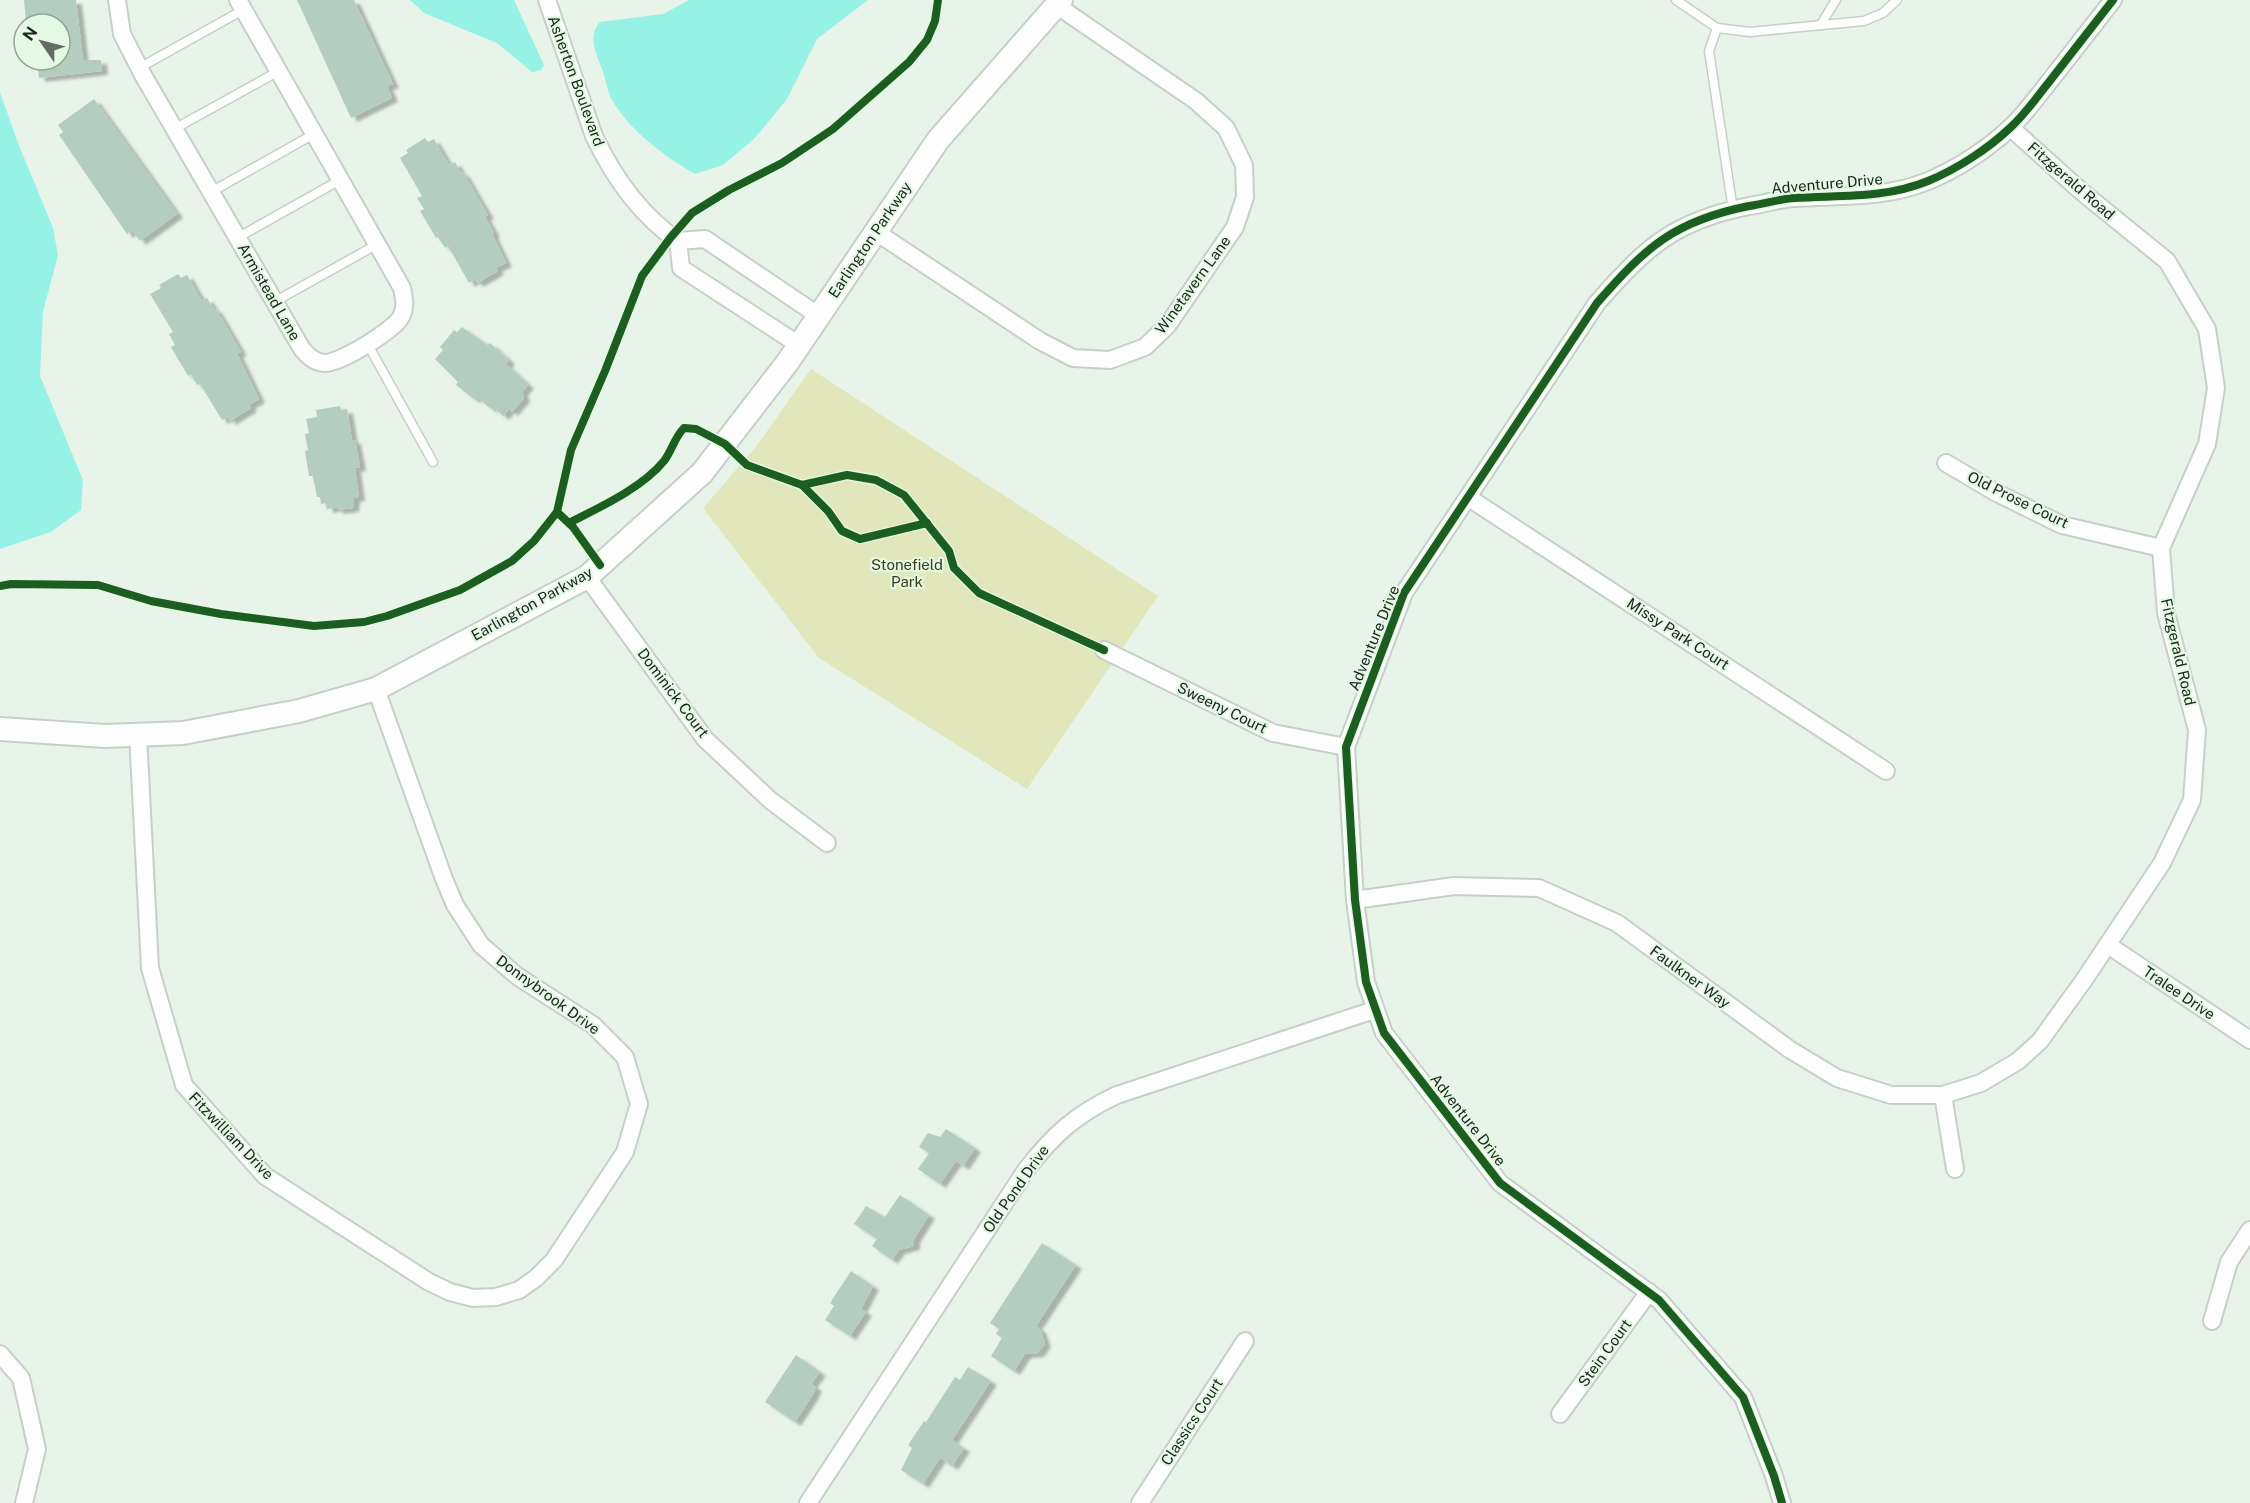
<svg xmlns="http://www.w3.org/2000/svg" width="2250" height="1503" font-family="'Public Sans',sans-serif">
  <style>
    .green { fill: #e1e6bb }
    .water { fill: #97f2e6 }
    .building { fill: #b4cdc1; filter: url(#shadow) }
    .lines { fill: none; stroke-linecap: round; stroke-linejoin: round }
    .lane-casing { stroke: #c6d0c8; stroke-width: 11 }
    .street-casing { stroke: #c6d0c8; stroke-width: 20 }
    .secondary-casing { stroke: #c6d0c8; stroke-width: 26 }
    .lane { stroke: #fcfdfc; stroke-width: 8 }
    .street { stroke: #fcfdfc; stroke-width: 16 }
    .secondary { stroke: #fcfdfc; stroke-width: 22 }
    .cycleway-casing { stroke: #e3f9e4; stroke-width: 11 }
    .cycleway { stroke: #1b5e20; stroke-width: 8 }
    .labels { text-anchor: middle; stroke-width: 4.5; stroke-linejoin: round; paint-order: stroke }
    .street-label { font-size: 15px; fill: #1b231c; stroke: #e3f9e4 }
    .park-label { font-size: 15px; fill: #3d3c15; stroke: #e3f9e4 }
  </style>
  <defs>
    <filter id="shadow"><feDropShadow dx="6" dy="4" stdDeviation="1.5" flood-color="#0004"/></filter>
  </defs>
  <rect width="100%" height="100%" fill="#e8f4e9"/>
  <polygon class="green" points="811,369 1158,596 1027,789 819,658 703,508 755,448"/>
  <g class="water">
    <polygon points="410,0 514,0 544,65 541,70 532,72 497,43 424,13"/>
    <path d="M689,0H868L817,39L787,99L755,138L723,165L695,174C665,157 630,131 612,100C607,91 606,79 602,69C596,53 587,37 600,22L663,14Z"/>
    <polygon points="0,92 18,143 53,228 58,255 43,312 40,376 83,480 81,510 51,532 0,549"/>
  </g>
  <g class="building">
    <polygon points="24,0 76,0 83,60 101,60 102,71 39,78 37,60 60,60 60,24 33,24 33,19 26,20"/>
    <polygon points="297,0 354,0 393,84 387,86 392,98 351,118"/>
    <polygon points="94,99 177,214 140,241 132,230 127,234 59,135 63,132 58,125"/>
    <polygon points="425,138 428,142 434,139 449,165 455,162 462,174 463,172 488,215 485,217 494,233 492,234 506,263 496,268 498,271 477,283 475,279 469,283 448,246 445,248 438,237 436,238 420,211 424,209 417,198 422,196 400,158 408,153 406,150"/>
    <polygon points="178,274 181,278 187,275 202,301 207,298 214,309 216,309 241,352 237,353 259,399 249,405 251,408 230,421 228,417 222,420 200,384 197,385 191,374 188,376 171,347 175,345 169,334 173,332 150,294 161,288 159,285"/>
    <polygon points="462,327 487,345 490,343 509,360 506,364 528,385 522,392 524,398 512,412 509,409 503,416 492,406 491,409 477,397 474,399 456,385 458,382 435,359 443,350 440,347 454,330 457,332"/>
    <polygon points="340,406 341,410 347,409 352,440 355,440 360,467 355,468 359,497 354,498 353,508 337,510 337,507 327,509 326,503 321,504 320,497 317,497 313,476 309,476 305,451 308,450 305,434 309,433 306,419 317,417 316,410"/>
    <polygon points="946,1129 975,1148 963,1166 956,1161 940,1184 918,1169 929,1153 919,1147 928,1133 940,1137"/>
    <polygon points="900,1195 929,1215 914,1239 914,1246 899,1250 892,1260 872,1246 877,1239 854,1224 866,1206 885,1217"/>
    <polygon points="1042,1243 1076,1265 1036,1326 1040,1329 1045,1343 1038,1353 1025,1354 1014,1371 991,1356 1002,1338 996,1334 999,1329 990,1323"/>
    <polygon points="851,1271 873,1286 861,1309 866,1312 850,1336 825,1320 834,1306 830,1303"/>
    <polygon points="796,1355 820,1372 811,1384 816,1387 812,1396 795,1422 765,1402"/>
    <polygon points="968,1367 991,1381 952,1440 964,1448 952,1466 940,1458 923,1484 901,1470 912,1448 908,1445 924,1421 926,1422 955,1377 960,1380"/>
  </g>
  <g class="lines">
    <g class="lane-casing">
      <g id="lane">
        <polyline points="1676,0 1717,28 1750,32 1864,21 1883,13 1897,0"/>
        <polyline points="1821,24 1836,0"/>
        <polyline points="1717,28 1709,51 1733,210"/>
        <polyline points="139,68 243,10"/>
        <polyline points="174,129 279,71"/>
        <polyline points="211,192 314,134"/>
        <polyline points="237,238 340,180"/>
        <polyline points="274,302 376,245"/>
        <polyline points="367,343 433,462"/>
      </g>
    </g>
    <g class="street-casing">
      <g id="street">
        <path d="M117,0L122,34L143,75L302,349C308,356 314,362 324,363C339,364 397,329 402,315C406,306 404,298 402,288L238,0"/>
        <path d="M547,0L594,136C614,178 640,215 678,241L705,239L819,316"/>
        <polyline points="876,232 1040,341 1073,358 1110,360 1145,347 1167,326 1235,227 1245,197 1244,165 1226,128 1196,101 1056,5"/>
        <polyline points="678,241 681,268 799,345"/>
        <polyline points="1946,463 1995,492 2062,525 2161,548"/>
        <polyline points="1469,498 1886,771"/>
        <polyline points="587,577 705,739 770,800 827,843"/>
        <polyline points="1104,650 1273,733 1346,747"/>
        <polyline points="138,734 150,968 184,1085 265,1176 429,1282 450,1292 473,1298 496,1297 519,1290 536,1278 554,1260 625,1152 639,1104 625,1057 593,1025 517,976 481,945 455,905 444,879 376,689"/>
        <polyline points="1355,900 1454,886 1539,888 1617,923 1789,1049 1837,1078 1891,1095 1943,1095 1981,1083 2018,1061 2040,1041 2084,980 2162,863 2192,800 2197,730 2166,613 2161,548 2207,444 2216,388 2207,329 2167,261 2082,192 2011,128"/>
        <polyline points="2108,945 2250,1040"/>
        <polyline points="1943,1095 1955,1169"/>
        <polyline points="2212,1321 2229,1262 2250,1230"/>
        <polyline points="0,1354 21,1378 37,1449 24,1503"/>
        <polyline points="1560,1414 1649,1292"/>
        <path d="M808,1503L1026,1170C1053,1135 1076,1114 1117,1095L1374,1010"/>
        <polyline points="1140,1503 1245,1341"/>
        <path d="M1782,1503L1774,1476L1743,1397L1659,1300L1500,1183L1384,1033L1366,982L1355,900L1346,747L1404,593L1597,303C1646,247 1674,221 1749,206C1764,204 1779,199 1794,198C1840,195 1884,199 1928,181C1957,169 1988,149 2011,127C2025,114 2037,97 2049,82C2070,55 2092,27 2113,0"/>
      </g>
    </g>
    <g class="secondary-casing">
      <polyline id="secondary" points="0,729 105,736 183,733 299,711 376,689 587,577 702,473 787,363 938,140 1061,0"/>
    </g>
    <use href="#lane" class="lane"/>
    <use href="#street" class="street"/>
    <use href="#secondary" class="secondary"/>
    <g class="cycleway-casing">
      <g id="cycleway">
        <polyline points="802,485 828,511 842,531 860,539 927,523"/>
        <path d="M569,523C600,507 642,488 664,461C672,451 674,438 684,428L696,429L725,444L747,465L802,485L847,475L876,480L904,495L949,551L954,568L979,593L1104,650"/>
        <polyline points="600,565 573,527 557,512 571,450 605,371 642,276 671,237 692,213 729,190 782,163 833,129 909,62 927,40 935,21 938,0"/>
        <polyline points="0,586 11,584 98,585 151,601 221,614 314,626 364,622 387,616 460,590 512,561 534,541 557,512"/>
        <path d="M1782,1503L1774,1476L1743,1397L1659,1300L1500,1183L1384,1033L1366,982L1355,900L1346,747L1404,593L1597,303C1646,247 1674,221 1749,206C1764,204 1779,199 1794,198C1840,195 1884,199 1928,181C1957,169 1988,149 2011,127C2025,114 2037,97 2049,82C2070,55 2092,27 2113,0"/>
      </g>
    </g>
    <use href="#cycleway" class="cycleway"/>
  </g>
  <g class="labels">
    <g class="street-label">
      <text transform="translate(576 81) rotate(70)" y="5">Asherton Boulevard</text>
      <text transform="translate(2071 181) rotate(41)" y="5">Fitzgerald Road</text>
      <text transform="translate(1827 184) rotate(-5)" y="5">Adventure Drive</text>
      <text transform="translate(870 240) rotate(-56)" y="5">Earlington Parkway</text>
      <text transform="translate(1193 285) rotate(-54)" y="5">Winetavern Lane</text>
      <text transform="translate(269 292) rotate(60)" y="5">Armistead Lane</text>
      <text transform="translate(2018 500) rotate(26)" y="5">Old Prose Court</text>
      <text transform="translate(532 604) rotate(-29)" y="5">Earlington Parkway</text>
      <text transform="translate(1678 634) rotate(33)" y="5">Missy Park Court</text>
      <text transform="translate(1374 638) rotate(-68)" y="5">Adventure Drive</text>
      <text transform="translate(2178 652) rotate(77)" y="5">Fitzgerald Road</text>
      <text transform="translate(673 693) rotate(53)" y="5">Dominick Court</text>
      <text transform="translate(1222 708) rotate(26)" y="5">Sweeny Court</text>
      <text transform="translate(1690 977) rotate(36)" y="5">Faulkner Way</text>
      <text transform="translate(2179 993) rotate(34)" y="5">Tralee Drive</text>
      <text transform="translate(548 995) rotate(36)" y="5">Donnybrook Drive</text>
      <text transform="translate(1468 1120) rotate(52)" y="5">Adventure Drive</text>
      <text transform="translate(231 1136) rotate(46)" y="5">Fitzwilliam Drive</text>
      <text transform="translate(1016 1189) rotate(-55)" y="5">Old Pond Drive</text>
      <text transform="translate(1605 1353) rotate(-54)" y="5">Stein Court</text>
      <text transform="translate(1192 1422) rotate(-57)" y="5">Classics Court</text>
    </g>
    <g class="park-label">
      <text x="907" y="570">Stonefield<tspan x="907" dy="17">Park</tspan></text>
    </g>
  </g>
  <g transform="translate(42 42) rotate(305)"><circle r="28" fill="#e3f9e4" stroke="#93a394" stroke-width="1.5"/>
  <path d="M0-4.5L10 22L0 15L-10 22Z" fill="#636c64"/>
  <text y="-9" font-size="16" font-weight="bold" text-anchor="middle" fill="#1b231c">N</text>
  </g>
</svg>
